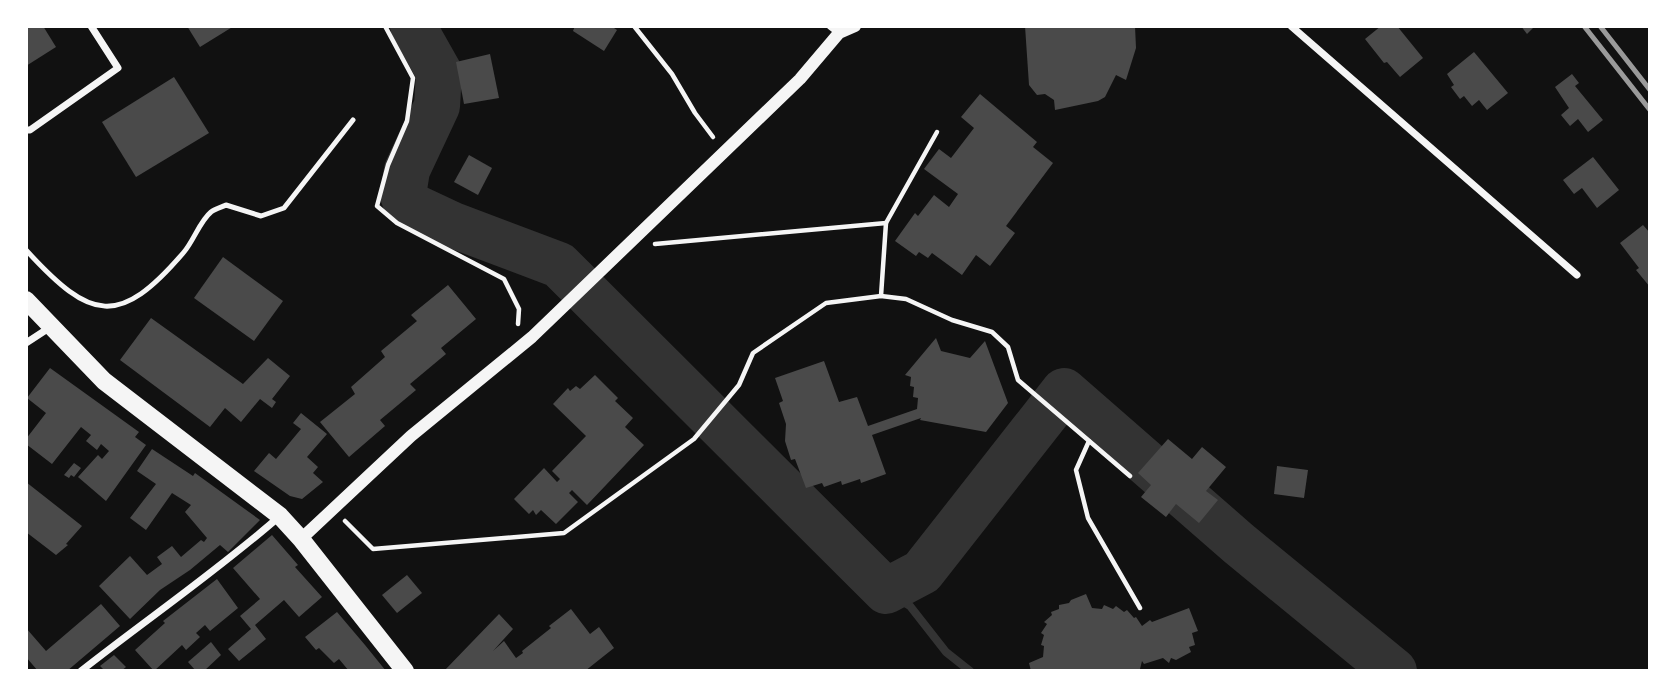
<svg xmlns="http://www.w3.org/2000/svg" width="1676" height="697" font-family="'Fira Sans Condensed',sans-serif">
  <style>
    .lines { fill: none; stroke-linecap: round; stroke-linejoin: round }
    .stream { stroke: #333; stroke-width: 8 }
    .river { stroke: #333; stroke-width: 46 }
    .building { fill: #4a4a4a }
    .path { stroke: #f5f5f5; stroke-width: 4.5 }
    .service { stroke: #f5f5f5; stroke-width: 5 }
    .minor { stroke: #f5f5f5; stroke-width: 7 }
    .tertiary { stroke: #f5f5f5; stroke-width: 12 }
    .primary { stroke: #f5f5f5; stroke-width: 18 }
    .rail { stroke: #9a9a9a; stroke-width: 5 }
  </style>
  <rect width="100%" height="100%" fill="#111"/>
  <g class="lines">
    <polyline class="stream" points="886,591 910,606 946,652 970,671"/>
    <polyline class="river" points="413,26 439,72 437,106 407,170 403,195 406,203 453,225 559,265 886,591 922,572 1064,391 1238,543 1394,671"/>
  </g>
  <g class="building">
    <polygon points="26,26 43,26 56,47 26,66"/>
    <polygon points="187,26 234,26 200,47"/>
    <polygon points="575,26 611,26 617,30 604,51 573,31"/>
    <polygon points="1025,26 1135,26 1136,48 1126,80 1116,75 1105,97 1098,101 1055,110 1054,100 1045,94 1037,95 1029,85"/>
    <polygon points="1381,26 1397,26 1423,58 1400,77 1387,62 1384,63 1365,39"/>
    <polygon points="1521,26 1532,26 1533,28 1527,34"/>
    <polygon points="1474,52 1508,93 1487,110 1479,100 1472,106 1464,96 1460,99 1451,87 1454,85 1447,74"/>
    <polygon points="490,54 499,98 464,104 456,62"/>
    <polygon points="1572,74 1579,83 1575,86 1603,120 1588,132 1578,119 1570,126 1561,115 1569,108 1555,87"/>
    <polygon points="174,77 209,133 136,177 102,122"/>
    <polygon points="980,94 1037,142 1033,147 1053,163 1006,226 1015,233 990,266 976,255 962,275 932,253 928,258 919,252 916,256 895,241 915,213 918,216 934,195 949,207 958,194 924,169 939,149 951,158 974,128 961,117"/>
    <polygon points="469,155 492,168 478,195 454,182"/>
    <polygon points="1593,157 1619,190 1597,208 1582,188 1574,194 1563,180"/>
    <polygon points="1643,225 1650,233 1650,287 1636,270 1639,268 1620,243"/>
    <polygon points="223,257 283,301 254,341 194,298"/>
    <polygon points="448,285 476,319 441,348 446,354 410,384 416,390 380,420 385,426 349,457 320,422 355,394 351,387 385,357 381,351 417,321 411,315"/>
    <polygon points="151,318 243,384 268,358 290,376 272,399 276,402 272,408 260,399 241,422 225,408 210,427 120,360"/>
    <polygon points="936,338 941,351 970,358 985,341 1008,403 986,432 920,420 921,418 872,435 886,474 861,483 860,479 842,485 841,481 824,487 822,483 806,488 795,459 791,460 785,441 786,424 779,403 783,401 775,378 824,361 839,402 857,397 868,426 917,409 918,398 913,397 914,387 910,386 911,377 905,375"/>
    <polygon points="50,368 139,432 135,437 146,445 106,501 78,477 98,455 102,459 109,451 101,444 97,450 86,441 91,435 81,427 52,464 26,444 26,439 46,413 27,398"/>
    <polygon points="595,375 618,398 615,401 633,418 625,427 644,445 587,505 572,490 569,493 578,502 556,524 541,510 536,515 533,510 529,514 514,499 544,468 557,482 560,479 552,471 586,436 553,404 568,388 570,391 576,386 580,389"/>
    <polygon points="301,413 327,434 307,457 318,467 313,473 323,482 302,499 290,496 254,471 269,453 276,459 301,429 293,423"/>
    <polygon points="1168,439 1192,459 1202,447 1226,467 1206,491 1218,500 1199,523 1176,504 1166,517 1141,497 1151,485 1138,473"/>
    <polygon points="152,449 193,476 195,473 260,520 228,552 220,545 190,570 160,590 130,619 99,586 130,556 147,575 162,564 157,557 172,546 181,557 201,540 204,542 207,538 185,512 191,505 172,493 146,530 130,518 156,484 137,471"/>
    <polygon points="74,463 81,468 74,477 71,475 69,478 64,475"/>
    <polygon points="1277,466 1308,470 1304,498 1274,494"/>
    <polygon points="26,482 82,526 66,544 68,545 56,555 26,532"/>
    <polygon points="272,535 298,565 295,567 322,597 299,617 284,600 255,625 266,639 239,661 228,649 251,629 240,616 260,599 233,568"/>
    <polygon points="407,575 422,593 397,613 382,595"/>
    <polygon points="217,579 238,608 210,631 205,625 196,633 200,637 186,650 182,645 154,671 135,650 165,623 163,621"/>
    <polygon points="1086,594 1092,608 1102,609 1104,605 1113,609 1116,606 1124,612 1127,610 1134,618 1136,617 1142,626 1150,620 1152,622 1189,608 1198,631 1192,633 1195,645 1189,647 1191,652 1176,660 1171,658 1169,663 1163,658 1144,664 1142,661 1140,669 1144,671 1031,671 1029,663 1043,657 1044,646 1041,645 1044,635 1041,633 1047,624 1044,622 1052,615 1051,612 1059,609 1059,605 1069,603 1071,600"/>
    <polygon points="101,604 120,626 67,671 38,671 26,657 26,628 46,651"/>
    <polygon points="571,609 590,634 599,627 614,648 585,671 444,671 499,614 513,629 493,651 504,641 516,658 523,653 522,651 551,628 549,626"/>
    <polygon points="337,612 365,645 386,671 349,671 339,659 334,663 319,648 316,650 305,637"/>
    <polygon points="211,642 221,655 204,671 196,671 188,662"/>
    <polygon points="114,655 126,667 121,671 105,671 100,666"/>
  </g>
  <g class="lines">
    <g class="path">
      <polyline points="385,26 413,78 407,121 388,165 377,206 397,223 504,279 519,309 518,324"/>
      <polyline points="634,26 672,74 695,113 713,137"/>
      <polyline points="886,223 937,132"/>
      <polyline points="881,296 906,299 952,320 992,332 1008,347 1018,380 1130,476"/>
      <polyline points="1089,441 1076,470 1088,518 1140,608"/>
      <polyline points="345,521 373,549 564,533 694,439 739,385 753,353 826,303 881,296 886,223 655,244"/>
    </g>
    <path class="service" d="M26,250C91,321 119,328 184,252C194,240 200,221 211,212C215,209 222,207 226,205L261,216L284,208L353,120"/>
    <g class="minor">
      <polyline points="830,26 839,33"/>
      <polyline points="1291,26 1577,275"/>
      <polyline points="26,130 30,130 118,68 91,26"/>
      <polyline points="26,343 52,326"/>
      <path d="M81,671C147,619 216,572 280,516"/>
    </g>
    <polyline class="tertiary" points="301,539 411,436 532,337 800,79 839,33 855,26"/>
    <polyline class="primary" points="26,300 104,381 280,516 301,539 405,671"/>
    <g class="rail">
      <polyline points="1584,26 1650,110"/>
      <polyline points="1600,26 1650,90"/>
    </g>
  </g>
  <rect width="1676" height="697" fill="none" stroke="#ffffff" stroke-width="56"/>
</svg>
